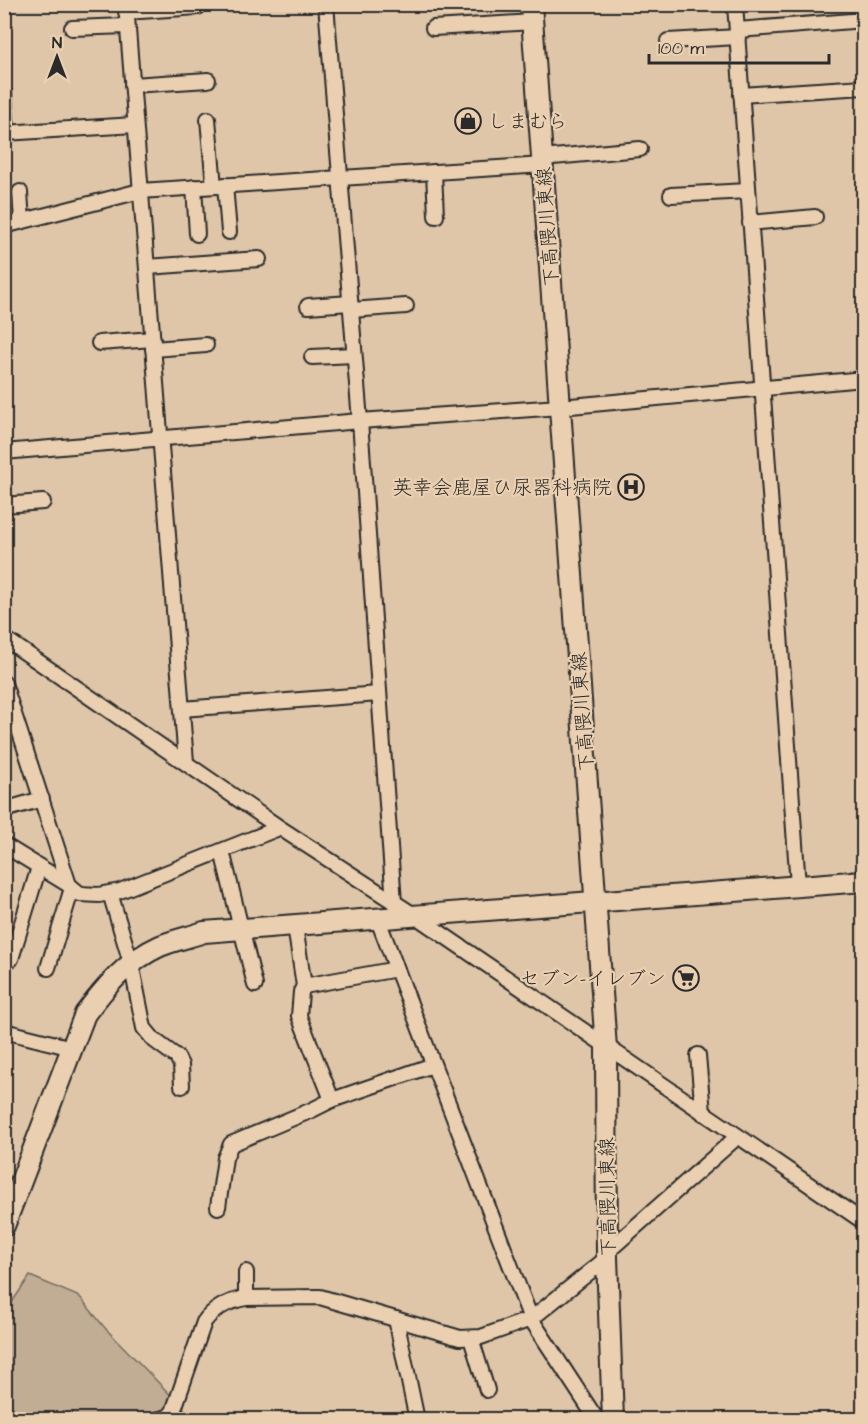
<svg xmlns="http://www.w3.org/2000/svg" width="868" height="1424" font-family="'Architects Daughter','Klee One',sans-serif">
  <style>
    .green { fill: #c1ac94; stroke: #766c60; stroke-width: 1.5 }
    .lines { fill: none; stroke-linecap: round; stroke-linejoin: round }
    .street-casing { stroke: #2b2b2b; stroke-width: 18 }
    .secondary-casing { stroke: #2b2b2b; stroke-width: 24 }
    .street { stroke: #ead0b1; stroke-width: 14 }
    .secondary { stroke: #ead0b1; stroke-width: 20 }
    .labels { text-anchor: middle; stroke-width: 4.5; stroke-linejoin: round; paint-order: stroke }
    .poi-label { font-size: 20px; fill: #2b2b2b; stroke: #ead0b1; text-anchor: end }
    .street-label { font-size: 20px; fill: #2b2b2b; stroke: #ead0b1 }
  </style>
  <rect width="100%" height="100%" fill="#dfc6a9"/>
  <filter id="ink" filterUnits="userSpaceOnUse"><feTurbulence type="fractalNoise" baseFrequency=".0167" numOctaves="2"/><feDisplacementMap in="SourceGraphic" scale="12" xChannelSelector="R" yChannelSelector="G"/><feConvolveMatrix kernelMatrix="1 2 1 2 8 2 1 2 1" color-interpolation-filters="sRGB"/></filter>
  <g filter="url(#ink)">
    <polygon class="green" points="30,1276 80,1297 105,1328 194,1419 5,1420 5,1312"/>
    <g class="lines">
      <g class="street-casing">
        <g id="street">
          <polyline points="126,4 186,762"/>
          <polyline points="326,4 360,421 394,903"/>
          <polyline points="735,4 798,886"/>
          <polyline points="126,12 198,7"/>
          <polyline points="72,28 127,26"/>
          <polyline points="433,28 533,22"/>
          <polyline points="738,30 864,20"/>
          <polyline points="668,41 738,37"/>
          <polyline points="132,85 208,80"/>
          <polyline points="4,93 7,132"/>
          <polyline points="741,95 864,87"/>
          <polyline points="208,119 214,186"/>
          <polyline points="4,133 135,125"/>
          <polyline points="542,158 640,149"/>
          <polyline points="434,172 436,216"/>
          <polyline points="225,185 229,232"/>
          <polyline points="194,187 197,234"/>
          <polyline points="20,192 22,221"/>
          <polyline points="671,195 748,191"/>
          <polyline points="750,223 815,217"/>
          <polyline points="4,226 140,191 543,165"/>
          <polyline points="147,267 259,259"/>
          <polyline points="308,306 350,303"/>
          <polyline points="351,310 406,306"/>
          <polyline points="99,343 153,339"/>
          <polyline points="153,349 206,345"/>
          <polyline points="312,357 354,355"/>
          <polyline points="4,452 360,421 560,407 864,379"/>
          <polyline points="4,505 43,502"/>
          <polyline points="4,638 277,826 417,917 864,1222"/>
          <polyline points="4,683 69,885"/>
          <polyline points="182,709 379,694"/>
          <polyline points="4,810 42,799"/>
          <polyline points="4,845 69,885 80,894 99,895 120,891 279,828"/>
          <polyline points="222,851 255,985"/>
          <polyline points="110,893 131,963 144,1028 154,1040 177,1057 181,1065 182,1086"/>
          <polyline points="378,920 531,1319 597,1420"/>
          <polyline points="295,926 304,986 397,969"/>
          <polyline points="11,959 39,867"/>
          <polyline points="48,968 72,888"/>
          <polyline points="304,986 301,992 299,1016 332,1100 433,1065"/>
          <polyline points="4,1031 72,1048"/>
          <polyline points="698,1055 703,1113"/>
          <polyline points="218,1207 225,1158 231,1144 312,1110 332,1100"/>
          <polyline points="607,1252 737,1137"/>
          <polyline points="246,1272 246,1298"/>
          <polyline points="396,1319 417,1420"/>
          <polyline points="471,1338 487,1390"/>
          <path d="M156,1420L168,1417L173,1412L204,1322C214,1308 229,1301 246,1298L320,1297L460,1338L481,1337L531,1319L607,1258"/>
        </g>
      </g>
      <g class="secondary-casing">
        <g id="secondary">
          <polyline points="531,4 606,1048 607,1258 613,1420"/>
          <path d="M4,1226L85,1014C106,986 127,961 160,946C174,940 190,937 204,932L864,881"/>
        </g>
      </g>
      <use href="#street" class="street"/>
      <use href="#secondary" class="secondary"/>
    </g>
  </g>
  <defs>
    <g id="shop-ring" transform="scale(1.35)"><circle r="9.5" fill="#ead0b1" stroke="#2b2b2b" stroke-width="1.5"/><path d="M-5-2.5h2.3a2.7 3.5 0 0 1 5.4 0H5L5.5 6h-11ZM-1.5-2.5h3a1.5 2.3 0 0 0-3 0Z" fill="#2b2b2b"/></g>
    <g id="hospital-ring" transform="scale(1.35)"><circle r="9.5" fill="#ead0b1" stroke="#2b2b2b" stroke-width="1.5"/><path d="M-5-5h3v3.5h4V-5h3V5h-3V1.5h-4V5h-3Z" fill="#2b2b2b"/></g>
    <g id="supermarket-ring" transform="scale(1.35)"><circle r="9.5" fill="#ead0b1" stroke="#2b2b2b" stroke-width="1.5"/><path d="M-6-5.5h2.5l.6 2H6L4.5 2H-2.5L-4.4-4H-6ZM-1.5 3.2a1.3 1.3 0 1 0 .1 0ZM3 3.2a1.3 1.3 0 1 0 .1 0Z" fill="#2b2b2b"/></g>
  </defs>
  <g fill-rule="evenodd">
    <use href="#shop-ring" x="468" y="121"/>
    <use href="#hospital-ring" x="631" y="487"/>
    <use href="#supermarket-ring" x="686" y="978"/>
  </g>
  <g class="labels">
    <g class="poi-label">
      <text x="488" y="128" text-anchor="start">しまむら</text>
      <text x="612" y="494">英幸会鹿屋ひ尿器科病院</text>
      <text x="666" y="985">セブン-イレブン</text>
    </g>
    <g class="street-label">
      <text transform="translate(547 227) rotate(-94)" y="7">下高隈川東線</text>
      <text transform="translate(582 712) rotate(-94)" y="7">下高隈川東線</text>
      <text transform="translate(607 1197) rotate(-91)" y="7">下高隈川東線</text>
    </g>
  </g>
  <rect width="868" height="1424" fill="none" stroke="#ead0b1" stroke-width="24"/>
  <rect x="12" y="12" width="844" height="1400" fill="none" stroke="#2b2b2b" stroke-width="2" filter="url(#ink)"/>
  <g transform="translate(57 57)" stroke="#ead0b1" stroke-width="4.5" paint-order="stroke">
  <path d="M0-4.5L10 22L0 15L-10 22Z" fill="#2b2b2b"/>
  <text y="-9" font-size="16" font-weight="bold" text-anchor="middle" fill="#2b2b2b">N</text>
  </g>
  <path d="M649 54v9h180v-9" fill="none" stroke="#2b2b2b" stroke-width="3"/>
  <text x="658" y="54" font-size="18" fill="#2b2b2b" stroke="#ead0b1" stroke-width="4.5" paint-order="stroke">100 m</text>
</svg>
